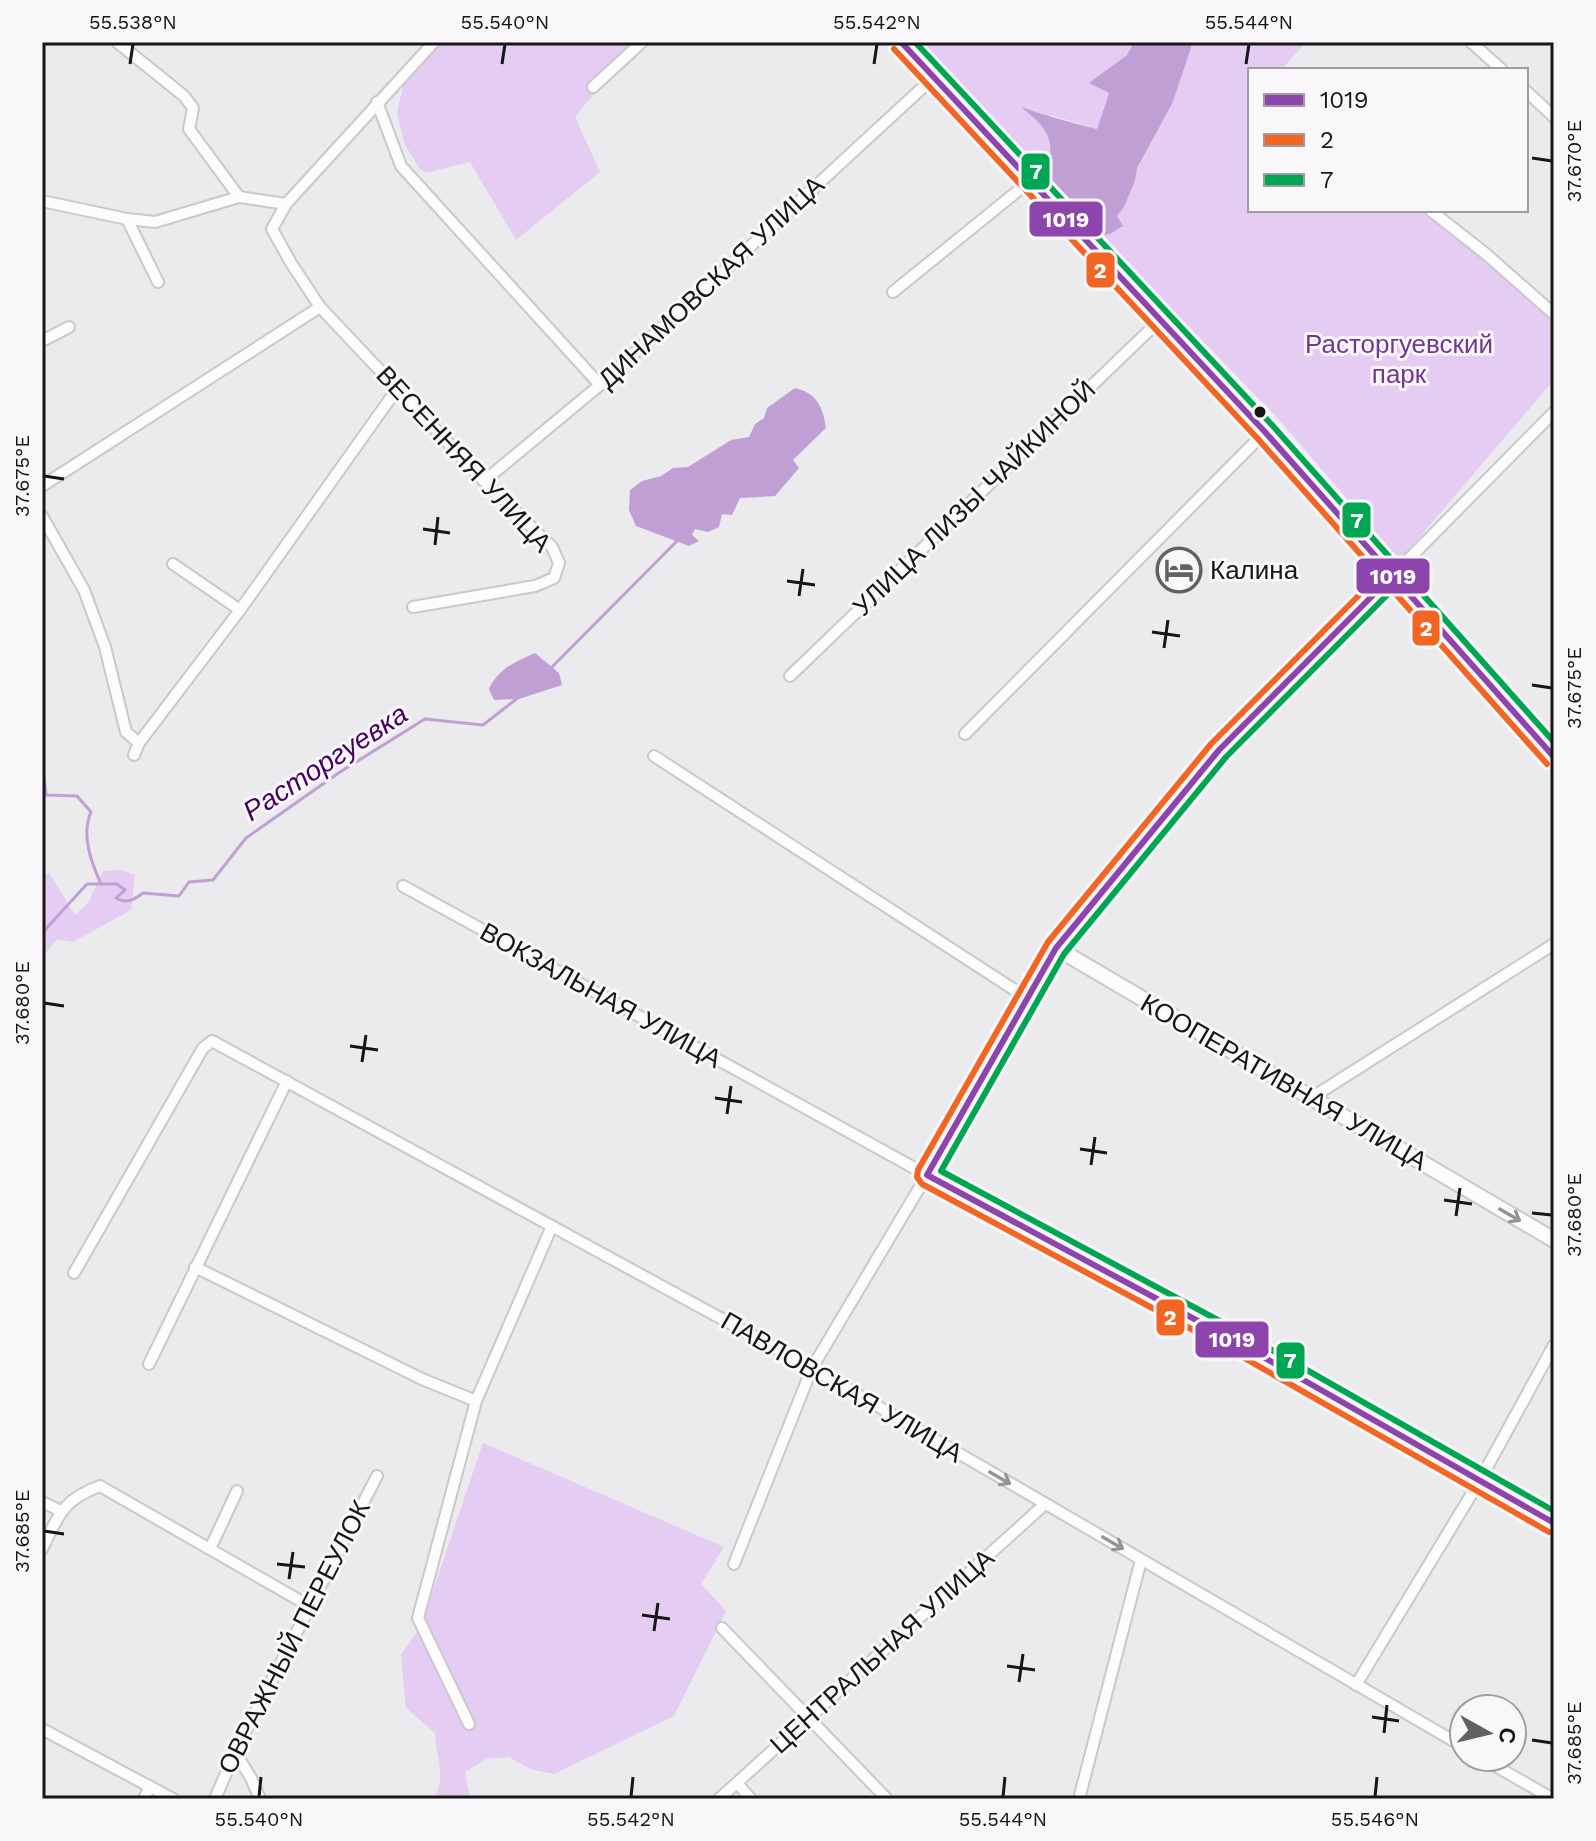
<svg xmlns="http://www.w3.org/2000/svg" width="1596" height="1841" font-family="'Work Sans',sans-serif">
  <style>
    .green { fill: #e4ccf3 }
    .water { fill: #c0a0d4 }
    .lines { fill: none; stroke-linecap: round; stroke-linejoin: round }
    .stream { stroke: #c0a0d4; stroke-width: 3 }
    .street-casing { stroke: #c9c8ca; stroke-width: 14 }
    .secondary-casing { stroke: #c9c8ca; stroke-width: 18 }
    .street { stroke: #fcfcfc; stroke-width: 10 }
    .secondary { stroke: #fcfcfc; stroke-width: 14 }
    .bus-1-casing { stroke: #f9f7fa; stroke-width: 12 }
    .bus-2-casing { stroke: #f9f7fa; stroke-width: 12 }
    .bus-3-casing { stroke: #f9f7fa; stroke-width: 12 }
    .bus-1 { stroke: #8e44ad; stroke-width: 6 }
    .bus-2 { stroke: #f26522; stroke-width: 6 }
    .bus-3 { stroke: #00a651; stroke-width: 6 }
    .oneway { stroke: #959495 }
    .ticks { fill: none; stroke: #171617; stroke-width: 3 }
    .bus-dot { fill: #171617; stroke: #f9f7fa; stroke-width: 3 }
    .labels { text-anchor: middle; stroke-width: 6; stroke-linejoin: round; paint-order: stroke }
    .street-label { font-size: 26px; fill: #171617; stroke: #f9f7fa }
    .park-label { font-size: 26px; fill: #723790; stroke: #f9f7fa }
    .poi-label { font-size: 26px; fill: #171617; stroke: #f9f7fa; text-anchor: start }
    .water-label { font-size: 28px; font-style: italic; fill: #450160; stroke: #f9f7fa }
    .line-badge { stroke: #f9f7fa; stroke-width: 3 }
    .badge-label { font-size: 22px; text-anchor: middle; font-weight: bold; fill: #fff }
    .neatline { fill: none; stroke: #171617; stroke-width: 3 }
    .ticks-label { font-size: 20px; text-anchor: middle; fill: #171617 }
  </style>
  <rect width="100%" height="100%" fill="#ebeaec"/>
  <g class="green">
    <polygon points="429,42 647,42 586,103 575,117 600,172 516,240 470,162 426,173 420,169 404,143 397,113 409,59"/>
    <path d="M919,42H1134L1127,55L1090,83L1109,92L1097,129L1051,115L1043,117L1024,109C1051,131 1053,143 1048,176Z"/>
    <polygon points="1193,42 1306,42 1281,70 1250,70 1250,210 1423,210 1554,320 1554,380 1405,554 1398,558 1276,416 1113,249 1104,235 1122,227 1117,216 1124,207 1135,181 1137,168 1171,106"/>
    <polygon points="120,870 135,875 131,910 73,942 57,939 42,957 42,876 49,873 75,915 88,903 103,871"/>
    <path d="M483,1443L724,1547L701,1584L726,1611L674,1716L554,1774L530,1769L509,1757L486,1759L465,1772L470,1799H434C447,1774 436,1760 435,1733L406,1708L401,1655L421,1626Z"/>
  </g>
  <g class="water">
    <path d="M1134,42H1193L1172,104L1137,168L1135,181L1124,207L1117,216L1123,226L1110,234L1104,235L1048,176C1054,139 1050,130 1021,107C1046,116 1070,122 1097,129L1109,93L1089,83L1127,55Z"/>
    <path d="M795,388C817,393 823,407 826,428L793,460L799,468L775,496L740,498L732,515L722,514L719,527L708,532L695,529L692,535L699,541L689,546L636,526L629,510L630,490L642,481L661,476L673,468L688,467L731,440L749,437L755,424L764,418L767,408Z"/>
    <path d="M535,653L559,673L562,685L519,699L494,700L489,689C499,668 515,662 535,653Z"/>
  </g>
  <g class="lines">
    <g class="stream">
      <polyline points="551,668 678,540"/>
      <path d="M42,760L46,795L77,796L91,812C81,835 91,862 101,884"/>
      <path d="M42,933L87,884H117L125,890L116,898C126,904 134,900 143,893L179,896L189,882L213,880L246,838L340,772L425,719L483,725L519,697"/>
    </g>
    <g class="street-casing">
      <g id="street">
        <polyline points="117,42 184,96 193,108 189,129 239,197"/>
        <polyline points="1471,42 1502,70"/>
        <polyline points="593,87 642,42"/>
        <polyline points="1526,91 1554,117"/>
        <polyline points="377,102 401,166 600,385"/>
        <polyline points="42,201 127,219 155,222 239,197 286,204"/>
        <polyline points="1430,210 1486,254 1554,314"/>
        <polyline points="127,219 158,282"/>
        <polyline points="893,292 1030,181"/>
        <polyline points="42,341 69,327"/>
        <polyline points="484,481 600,385 933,78"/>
        <polyline points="42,486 320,307"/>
        <polyline points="42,516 84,590 105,647 126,732 139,743"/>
        <polyline points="173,564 240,610"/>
        <polyline points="1394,574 1554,412"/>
        <polyline points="413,607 535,586 554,578 559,563 552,547 484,481 320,307 291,263 272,229 286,204 434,42"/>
        <polyline points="790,676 1159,321"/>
        <polyline points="965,734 1265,432"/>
        <polyline points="134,755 139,743 240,610 397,389"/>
        <polyline points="654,756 1027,998"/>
        <polyline points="403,886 927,1175 1237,1342 1554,1523"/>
        <polyline points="1311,1098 1554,944"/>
        <polyline points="195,1267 422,1379 476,1401"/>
        <polyline points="74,1273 203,1048 212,1041 812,1368 1464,1747"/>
        <polyline points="149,1364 287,1081"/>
        <polyline points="42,1502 61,1511"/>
        <path d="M42,1549C59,1515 62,1500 100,1486L311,1607"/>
        <polyline points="210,1549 237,1491"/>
        <polyline points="734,1564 812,1368 927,1175 1056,948"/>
        <polyline points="722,1628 887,1799"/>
        <polyline points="1356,1685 1480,1480 1554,1345"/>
        <polyline points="469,1724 418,1618 476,1401 552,1226"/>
        <polyline points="42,1729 173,1799"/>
        <polyline points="235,1752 251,1778 260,1799"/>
        <polyline points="1480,1757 1553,1799"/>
        <polyline points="737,1783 751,1799"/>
        <polyline points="144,1799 150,1786"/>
        <polyline points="215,1799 235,1752 377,1476"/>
        <polyline points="719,1799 1045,1504"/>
        <polyline points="1079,1799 1141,1560"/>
      </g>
    </g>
    <g class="secondary-casing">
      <g id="secondary">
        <polyline points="901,42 1265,432 1554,757"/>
        <polyline points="1394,574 1219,750 1056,948 1554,1240"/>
      </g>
    </g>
    <use href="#street" class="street"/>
    <use href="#secondary" class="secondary"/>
    <g class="bus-1-casing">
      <g id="bus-1">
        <polyline points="901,42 1265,432 1554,757"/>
        <polyline points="1394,574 1219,750 1056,948 927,1175 1237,1342 1554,1523"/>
      </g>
    </g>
    <g class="bus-2-casing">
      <g id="bus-2">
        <polyline points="894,49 1258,439 1547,764"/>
        <polyline points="1387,567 1211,744 1048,942 918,1170 917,1177 922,1184 1232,1351 1549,1532"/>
      </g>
    </g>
    <g class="bus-3-casing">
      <g id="bus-3">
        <polyline points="915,42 1272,425 1554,742"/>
        <polyline points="1401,581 1226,757 1064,954 941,1171 1242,1333 1554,1511"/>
      </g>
    </g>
    <use href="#bus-1" class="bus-1"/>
    <use href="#bus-2" class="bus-2"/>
    <use href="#bus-3" class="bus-3"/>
  </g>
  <defs><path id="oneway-shaft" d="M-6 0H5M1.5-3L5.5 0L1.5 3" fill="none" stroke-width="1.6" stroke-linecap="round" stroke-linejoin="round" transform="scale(2)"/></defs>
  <g class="oneway">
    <use href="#oneway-shaft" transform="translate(1510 1215) rotate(30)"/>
    <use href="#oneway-shaft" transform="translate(1000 1478) rotate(30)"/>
    <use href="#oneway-shaft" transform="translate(1113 1543) rotate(30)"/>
  </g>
  <path class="ticks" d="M130,64L133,44M502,64L505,44M874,64L877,44M1246,64L1249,44M1532,158L1552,161M44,476L64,479M423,529L450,533M435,545L438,517M787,581L815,585M799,596L803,569M1152,632L1180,636M1164,648L1168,620M1532,685L1552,688M44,1003L64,1006M350,1046L378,1050M362,1062L366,1035M715,1098L742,1102M727,1114L731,1086M1080,1149L1107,1153M1091,1165L1095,1137M1444,1200L1472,1204M1532,1213L1552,1215M1456,1216L1460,1188M44,1531L64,1534M277,1564L305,1567M289,1579L293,1552M642,1615L670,1619M654,1631L658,1603M1007,1666L1035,1670M1019,1682L1023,1654M1372,1717L1399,1721M1384,1733L1387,1705M1532,1740L1552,1743M259,1797L261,1777M631,1797L633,1777M1003,1797L1005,1777M1375,1797L1377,1777"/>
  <defs>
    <g id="hotel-ring" transform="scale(2.3)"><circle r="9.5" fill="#f9f7fa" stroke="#616062" stroke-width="1.5"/><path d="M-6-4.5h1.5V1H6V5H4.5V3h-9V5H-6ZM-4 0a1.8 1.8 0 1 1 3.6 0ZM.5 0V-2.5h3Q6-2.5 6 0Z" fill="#616062"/></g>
  </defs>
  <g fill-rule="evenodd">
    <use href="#hotel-ring" x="1179" y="570"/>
  </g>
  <circle class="bus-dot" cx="1260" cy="412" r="7"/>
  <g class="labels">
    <g class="street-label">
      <text transform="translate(711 282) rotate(-43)" y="9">ДИНАМОВСКАЯ УЛИЦА</text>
      <text transform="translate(464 459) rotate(47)" y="9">ВЕСЕННЯЯ УЛИЦА</text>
      <text transform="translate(974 498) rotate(-44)" y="9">УЛИЦА ЛИЗЫ ЧАЙКИНОЙ</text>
      <text transform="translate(601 995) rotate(29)" y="9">ВОКЗАЛЬНАЯ УЛИЦА</text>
      <text transform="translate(1284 1082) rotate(30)" y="9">КООПЕРАТИВНАЯ УЛИЦА</text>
      <text transform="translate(842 1387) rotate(30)" y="9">ПАВЛОВСКАЯ УЛИЦА</text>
      <text transform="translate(294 1637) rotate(-63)" y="9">ОВРАЖНЫЙ ПЕРЕУЛОК</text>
      <text transform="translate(882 1651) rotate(-42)" y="9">ЦЕНТРАЛЬНАЯ УЛИЦА</text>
    </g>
    <g class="park-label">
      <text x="1399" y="353">Расторгуевский<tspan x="1399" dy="30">парк</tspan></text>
    </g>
    <g class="poi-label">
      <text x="1210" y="579">Калина</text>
    </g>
    <g class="water-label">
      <text transform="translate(325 762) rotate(-33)" y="10">Расторгуевка</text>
    </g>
  </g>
  <g class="line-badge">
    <rect x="1020" y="152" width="31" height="39" rx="8" fill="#00a651"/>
    <rect x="1028" y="200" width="76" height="38" rx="8" fill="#8e44ad"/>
    <rect x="1085" y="251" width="31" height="38" rx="8" fill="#f26522"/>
    <rect x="1341" y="501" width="31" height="38" rx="8" fill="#00a651"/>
    <rect x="1355" y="557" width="76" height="38" rx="8" fill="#8e44ad"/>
    <rect x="1411" y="609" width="30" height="38" rx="8" fill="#f26522"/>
    <rect x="1155" y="1298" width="31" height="39" rx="8" fill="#f26522"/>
    <rect x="1194" y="1320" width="76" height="39" rx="8" fill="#8e44ad"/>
    <rect x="1275" y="1341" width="31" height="39" rx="8" fill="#00a651"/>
  </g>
  <g class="badge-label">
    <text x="1036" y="179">7</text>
    <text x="1066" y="227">1019</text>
    <text x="1100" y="278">2</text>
    <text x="1357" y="528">7</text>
    <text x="1393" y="584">1019</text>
    <text x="1426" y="636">2</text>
    <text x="1170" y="1325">2</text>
    <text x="1232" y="1347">1019</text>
    <text x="1290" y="1368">7</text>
  </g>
  <rect width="1596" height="1841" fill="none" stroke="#f9f7fa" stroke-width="88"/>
  <rect x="1248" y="68" width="280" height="144" fill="#f9f7fa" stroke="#9f9d9f" stroke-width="2"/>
  <rect x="1264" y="94" width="40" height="12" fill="#8e44ad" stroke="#9f9d9f" stroke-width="2"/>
  <text x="1320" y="108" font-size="24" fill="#171617">1019</text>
  <rect x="1264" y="134" width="40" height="12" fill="#f26522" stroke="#9f9d9f" stroke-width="2"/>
  <text x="1320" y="148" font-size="24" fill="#171617">2</text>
  <rect x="1264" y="174" width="40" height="12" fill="#00a651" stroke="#9f9d9f" stroke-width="2"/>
  <text x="1320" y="188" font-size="24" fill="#171617">7</text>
  <g transform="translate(1488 1733) rotate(98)"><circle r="38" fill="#f9f7fa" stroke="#9f9d9f" stroke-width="2"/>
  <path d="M0-6L14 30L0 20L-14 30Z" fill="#616062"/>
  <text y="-12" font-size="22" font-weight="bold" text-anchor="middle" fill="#171617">С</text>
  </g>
  <rect x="44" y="44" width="1508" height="1753" class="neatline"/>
  <g class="ticks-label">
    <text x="133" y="29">55.538°N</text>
    <text x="505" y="29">55.540°N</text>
    <text x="877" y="29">55.542°N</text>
    <text x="1249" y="29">55.544°N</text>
    <text transform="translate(1574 161) rotate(-90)" y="7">37.670°E</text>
    <text transform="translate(22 476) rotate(-90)" y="7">37.675°E</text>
    <text transform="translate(1574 688) rotate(-90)" y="7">37.675°E</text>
    <text transform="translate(22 1003) rotate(-90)" y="7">37.680°E</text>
    <text transform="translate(1574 1215) rotate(-90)" y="7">37.680°E</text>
    <text transform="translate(22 1531) rotate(-90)" y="7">37.685°E</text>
    <text transform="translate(1574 1743) rotate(-90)" y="7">37.685°E</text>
    <text x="259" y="1826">55.540°N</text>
    <text x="631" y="1826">55.542°N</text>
    <text x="1003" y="1826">55.544°N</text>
    <text x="1375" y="1826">55.546°N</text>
  </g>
</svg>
